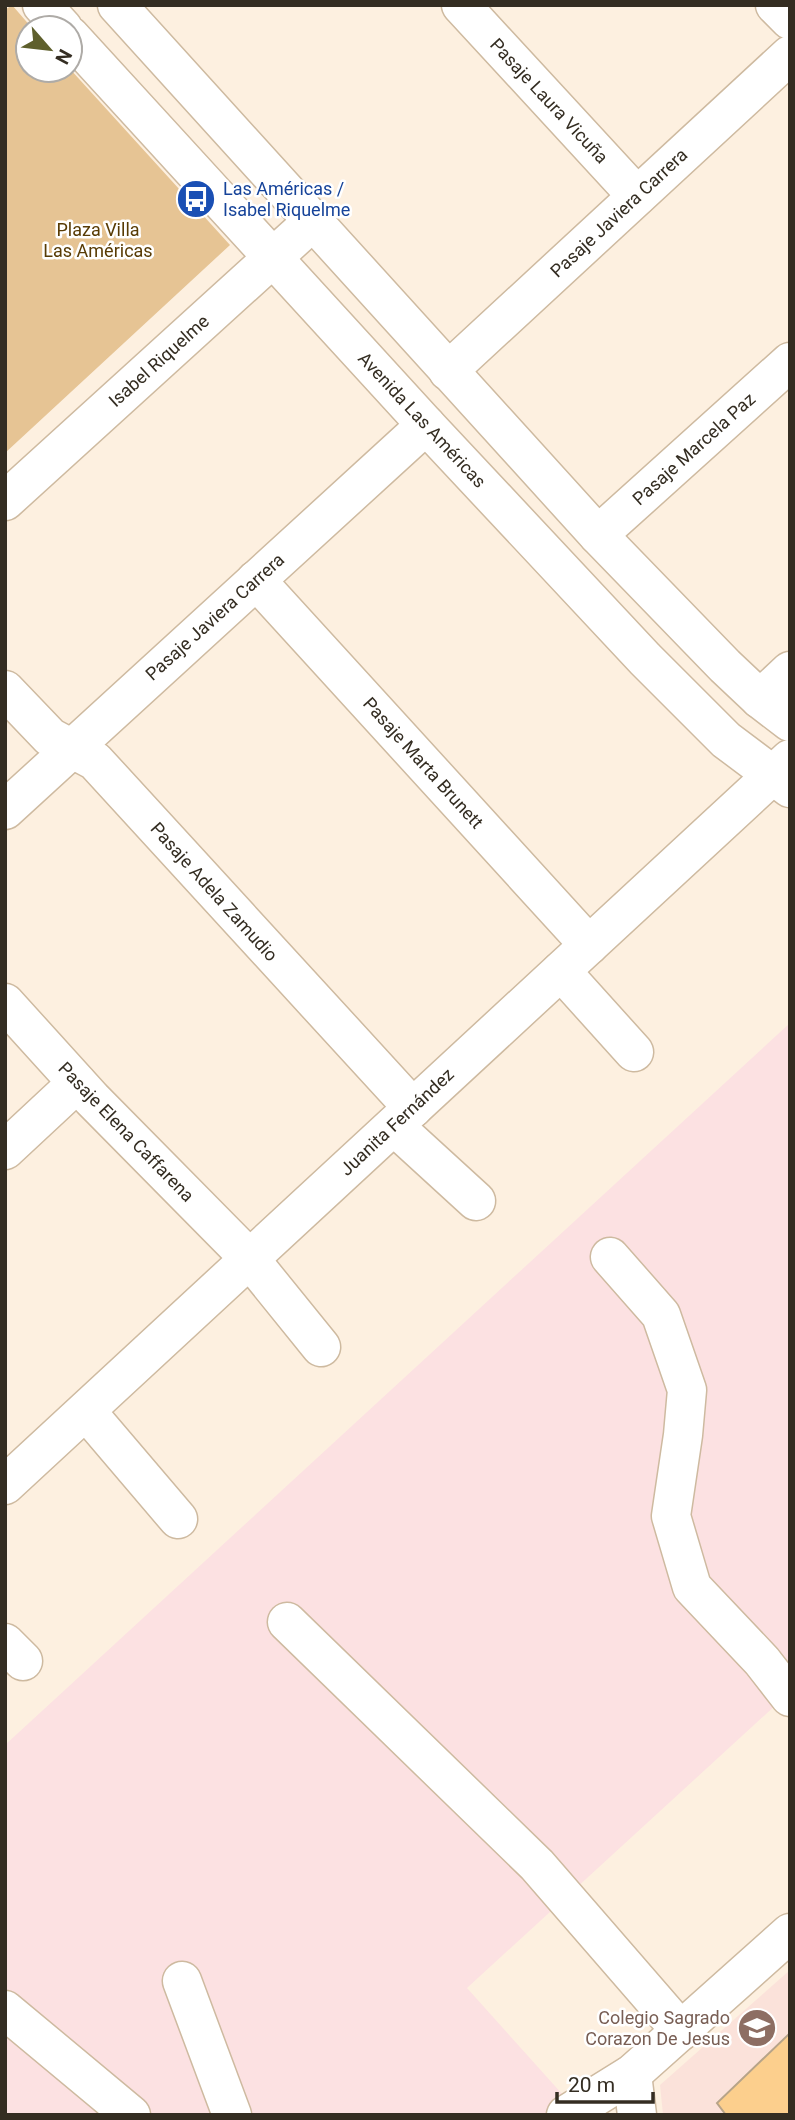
<svg xmlns="http://www.w3.org/2000/svg" width="795" height="2120" font-family="Roboto,sans-serif">
  <style>
    .industrial { fill: #fce1e2 }
    .education { fill: #fbe2da }
    .green { fill: #e6c494 }
    .building { fill: #fccf8d; stroke: #b7a489; stroke-width: 2; filter: url(#shadow) }
    .lines { fill: none; stroke-linecap: round; stroke-linejoin: round }
    .minor-casing { stroke: #cebaa0; stroke-width: 41 }
    .major-casing { stroke: #cebaa0; stroke-width: 41 }
    .minor { stroke: #fff; stroke-width: 38 }
    .major { stroke: #fff; stroke-width: 38 }
    .labels { text-anchor: middle; stroke-width: 5; stroke-linejoin: round; paint-order: stroke }
    .street-label { font-size: 18px; fill: #342d22; stroke: #fff }
    .transit-label { font-size: 18px; fill: #164399; stroke: #fff; text-anchor: start }
    .park-label { font-size: 18px; fill: #583b04; stroke: #fff }
    .education-label { font-size: 18px; fill: #785e54; stroke: #fff; text-anchor: end }
  </style>
  <defs>
    <filter id="shadow"><feDropShadow dx="6" dy="6" stdDeviation="0" flood-color="#0004"/></filter>
  </defs>
  <rect width="100%" height="100%" fill="#fdf0e0"/>
  <polygon class="industrial" points="790,1023 790,1692 467,1988 581,2115 5,2115 5,1745"/>
  <polygon class="education" points="790,1970 790,2115 663,2115 660,2085"/>
  <polygon class="green" points="12,5 32,28 28,28 28,70 70,69 230,245 5,453 5,10"/>
  <polygon class="building" points="790,2033 790,2115 726,2115 717,2103"/>
  <g class="lines">
    <g class="minor-casing">
      <g id="minor">
        <polyline points="461,5 637,196"/>
        <polyline points="775,5 790,20"/>
        <polyline points="448,371 790,55"/>
        <polyline points="5,501 312,222"/>
        <polyline points="598,535 790,362"/>
        <polyline points="256,580 589,945"/>
        <polyline points="5,690 50,737 95,761 413,1108"/>
        <polyline points="760,699 790,671"/>
        <polyline points="5,810 426,425"/>
        <polyline points="561,971 634,1052"/>
        <polyline points="5,1003 92,1099 249,1258 321,1347"/>
        <polyline points="394,1126 476,1201"/>
        <polyline points="5,1150 77,1083"/>
        <polyline points="610,1257 661,1315 687,1390 683,1435 671,1516 692,1587 762,1661 790,1697"/>
        <polyline points="86,1411 178,1519"/>
        <polyline points="5,1485 790,759"/>
        <polyline points="287,1622 537,1865 681,2031"/>
        <polyline points="5,1643 23,1661"/>
        <polyline points="182,1981 232,2115"/>
        <polyline points="5,2010 131,2115"/>
        <polyline points="632,2074 637,2115"/>
        <polyline points="566,2115 632,2074 790,1933"/>
      </g>
    </g>
    <g class="major-casing">
      <g id="major">
        <polyline points="42,5 63,28"/>
        <polyline points="117,5 598,535 725,666 760,699 790,722"/>
        <polyline points="70,36 426,425 645,659 726,740 790,788"/>
      </g>
    </g>
    <use href="#minor" class="minor"/>
    <use href="#major" class="major"/>
  </g>
  <defs>
    <g id="bus-disc" transform="scale(2.0125)"><circle r="9.5" fill="#1a4fb4" stroke="#fff"/><path d="M-5-6H5V4H4V6H2V4H-2V6H-4V4H-5ZM-3.5-4V0h7V-4ZM-3.5 1.2v1.5H-2V1.2ZM2 1.2v1.5H3.5V1.2Z" fill="#fff"/></g>
    <g id="school-disc" transform="scale(2.0125)"><circle r="9.5" fill="#8d6e63" stroke="#fff"/><path d="M0-5L7-2L0 1L-7-2ZM-4 1L0 2.5L4 1V4Q0 6-4 4Z" fill="#fff"/></g>
  </defs>
  <g fill-rule="evenodd">
    <use href="#bus-disc" x="196" y="199"/>
    <use href="#school-disc" x="757" y="2028"/>
  </g>
  <g class="labels">
    <g class="street-label">
      <text transform="translate(549 101) rotate(47)" y="6">Pasaje Laura Vicuña</text>
      <text transform="translate(619 213) rotate(-43)" y="6">Pasaje Javiera Carrera</text>
      <text transform="translate(159 361) rotate(-42)" y="6">Isabel Riquelme</text>
      <text transform="translate(422 420) rotate(47)" y="6">Avenida Las Américas</text>
      <text transform="translate(694 449) rotate(-42)" y="6">Pasaje Marcela Paz</text>
      <text transform="translate(215 617) rotate(-42)" y="6">Pasaje Javiera Carrera</text>
      <text transform="translate(423 763) rotate(48)" y="6">Pasaje Marta Brunett</text>
      <text transform="translate(214 892) rotate(48)" y="6">Pasaje Adela Zamudio</text>
      <text transform="translate(397 1122) rotate(-43)" y="6">Juanita Fernández</text>
      <text transform="translate(126 1132) rotate(46)" y="6">Pasaje Elena Caffarena</text>
    </g>
    <g class="transit-label">
      <text x="223" y="195">Las Américas /<tspan x="223" dy="21">Isabel Riquelme</tspan></text>
    </g>
    <g class="park-label">
      <text x="98" y="236">Plaza Villa<tspan x="98" dy="21">Las Américas</tspan></text>
    </g>
    <g class="education-label">
      <text x="730" y="2024">Colegio Sagrado<tspan x="730" dy="21">Corazon De Jesus</tspan></text>
    </g>
  </g>
  <rect width="795" height="2120" fill="none" stroke="#342d22" stroke-width="14"/>
  <g transform="translate(49 49) rotate(118)"><circle r="33" fill="#ffffff" stroke="#aeaba7" stroke-width="2"/>
  <path d="M0-5L12 26L0 18L-12 26Z" fill="#5e5f2c"/>
  <text y="-10" font-size="19" font-weight="bold" text-anchor="middle" fill="#342d22">N</text>
  </g>
  <path d="M557 2092v10h96v-10" fill="none" stroke="#342d22" stroke-width="3.5"/>
  <text x="568" y="2092" font-size="21" fill="#342d22" stroke="#ffffff" stroke-width="5" paint-order="stroke">20 m</text>
</svg>
